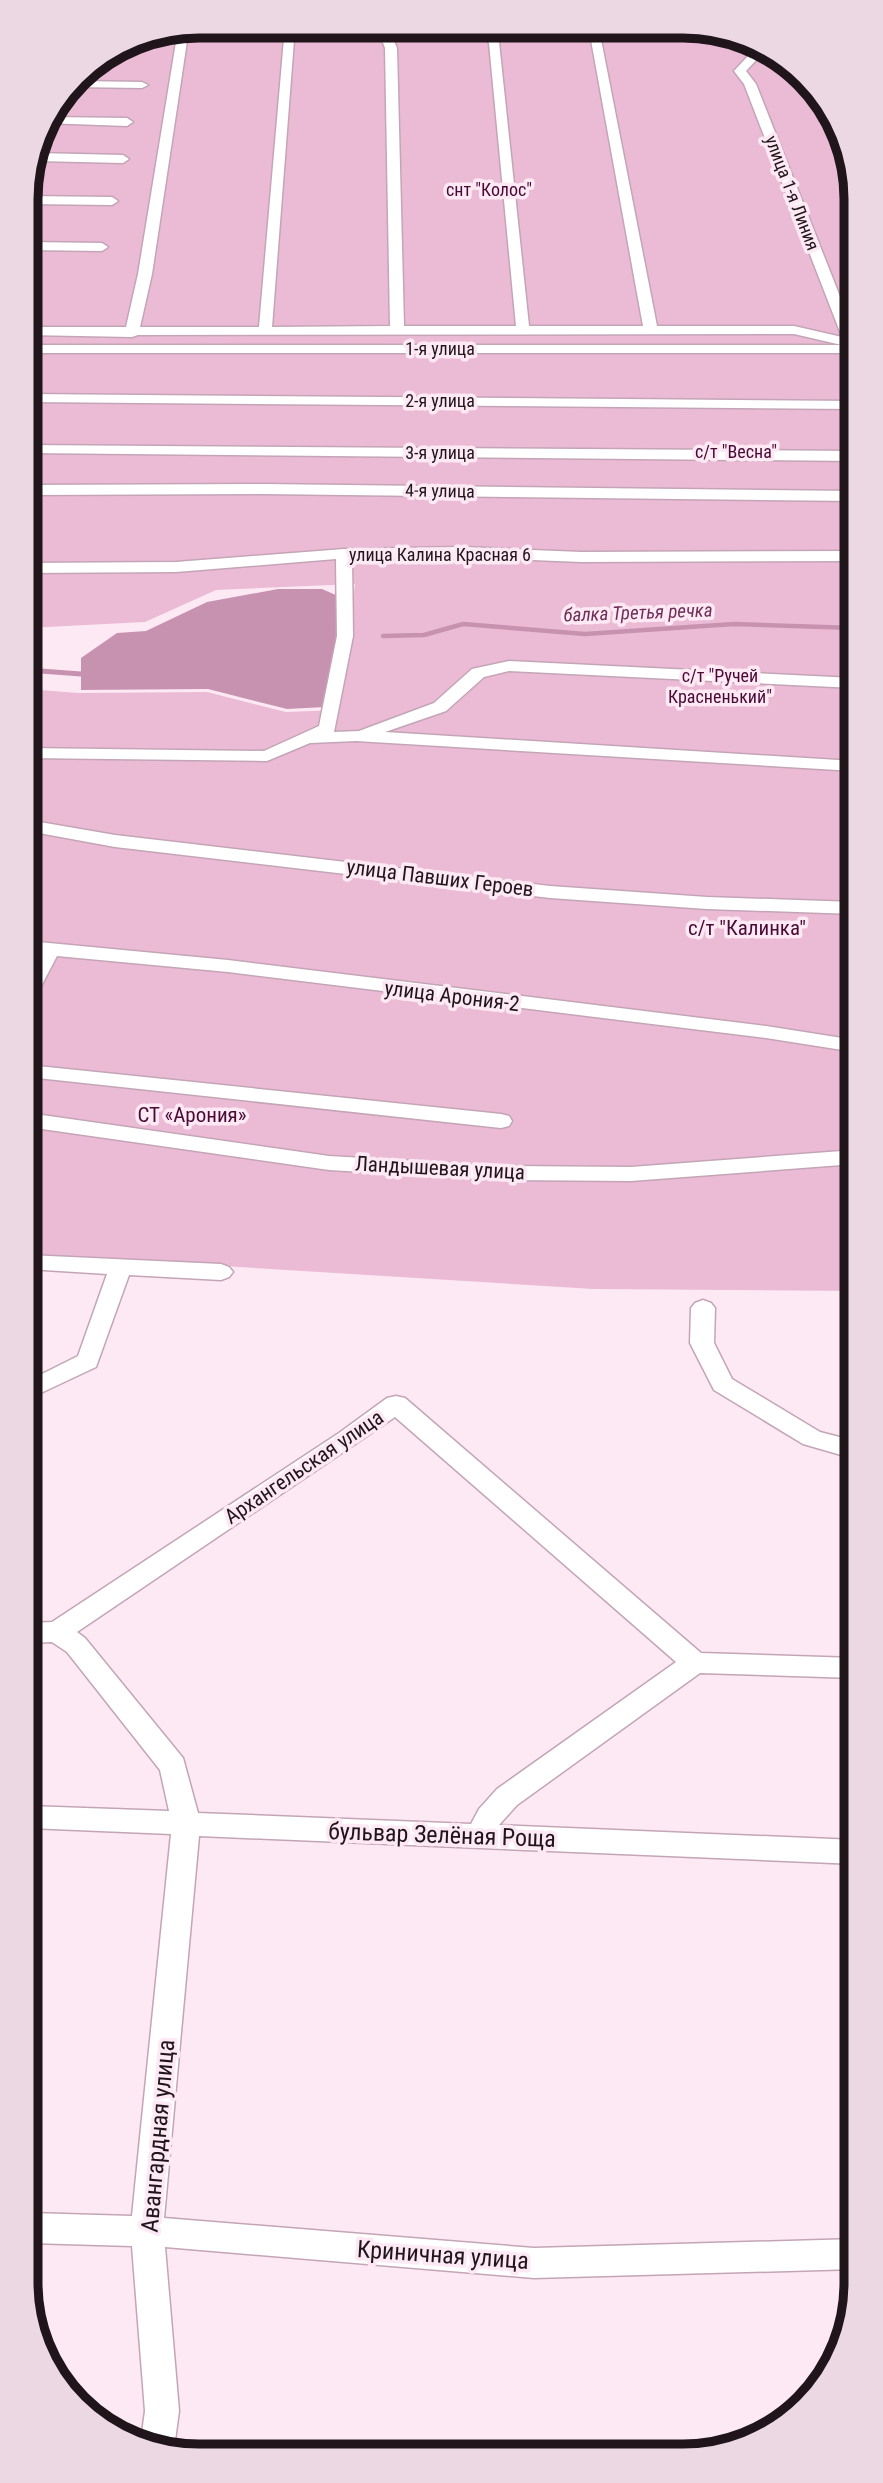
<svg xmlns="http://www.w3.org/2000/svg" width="883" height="2483" font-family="'Roboto Condensed',sans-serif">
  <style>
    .green { fill: #ebbbd6 }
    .water { fill: #c792b0 }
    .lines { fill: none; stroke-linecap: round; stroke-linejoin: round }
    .stream-far1 { stroke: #c792b0; stroke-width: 4.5 }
    .stream { stroke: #c792b0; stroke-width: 5 }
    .minor-casing { stroke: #c4a5b6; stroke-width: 3 }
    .minor { fill: #fff; fill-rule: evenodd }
    .labels { text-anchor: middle; stroke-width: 7; stroke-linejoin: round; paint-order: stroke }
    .far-park-label { font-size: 18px; fill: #490935; stroke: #fde9f4 }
    .far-street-label { font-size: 18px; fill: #20151b; stroke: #fde9f4 }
    .far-water-label { font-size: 19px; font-style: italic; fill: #6f2e57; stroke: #fde9f4 }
    .street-label { font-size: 21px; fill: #20151b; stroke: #fde9f4 }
    .park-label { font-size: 21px; fill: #490935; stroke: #fde9f4 }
    .near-street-label { font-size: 24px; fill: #20151b; stroke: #fde9f4 }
    .rim { fill: none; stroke: #20151b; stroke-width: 9 }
  </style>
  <rect width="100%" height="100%" fill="#fde9f4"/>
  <polygon class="green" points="200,26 718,30 806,77 853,165 855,1291 593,1289 28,1254 27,689 78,693 207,692 286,712 339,710 355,584 216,590 145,622 27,628 27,188 44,123 85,70 134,39"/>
  <polygon class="water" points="278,589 322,589 338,596 336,645 325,707 287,709 208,689 81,690 81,658 117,633 146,631 207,602"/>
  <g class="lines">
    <polyline class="stream-far1" points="383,636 424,635 463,624 585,634 734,624 854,628"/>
    <polyline class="stream" points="27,670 81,674 88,672"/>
    <g class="minor-casing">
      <g id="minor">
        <polygon points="285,27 295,27 272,327 390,326 385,48 377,27 388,27 397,48 404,326 516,326 489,43 472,28 484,28 499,42 529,326 643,326 589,29 599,29 657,326 794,326 842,337 744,84 734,71 747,57 749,46 758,51 758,58 746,71 756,84 854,332 854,351 846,346 794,334 138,335 132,337 27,335 27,327 126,327 138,274 178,30 189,28 152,274 140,327 259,327"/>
        <polygon points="631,29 661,29 731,37 741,42 714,43 636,32"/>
        <polygon points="125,45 137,45 143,48 137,51 116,50"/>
        <polygon points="77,81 142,82 148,85 142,88 72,87"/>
        <polygon points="49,117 127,118 133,122 127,126 44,123"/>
        <polygon points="36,153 123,155 129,159 123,163 35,161"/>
        <polygon points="27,196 112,197 118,201 112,205 27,204"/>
        <polygon points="27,242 102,243 108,247 102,251 27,250"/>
        <polygon points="27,345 840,345 847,349 840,353 27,353"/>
        <polygon points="27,394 854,401 854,409 27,402"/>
        <polygon points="27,445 854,451 854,461 27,453"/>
        <polygon points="263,484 854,491 854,501 263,494 27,495 27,485"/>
        <polygon points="464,547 581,552 854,551 854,561 581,562 464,557 352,559 353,636 334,732 359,731 434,703 472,669 509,661 854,678 854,688 509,671 484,677 446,711 385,732 854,761 854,771 356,741 310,743 267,761 27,758 27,748 264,751 319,726 337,636 336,559 176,572 27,573 27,563 176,562 344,549"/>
        <polygon points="28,820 115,835 550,886 707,897 854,902 854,914 707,909 550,898 115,847 28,831"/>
        <polygon points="28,941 228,960 766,1026 855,1040 855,1052 766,1038 228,972 57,956 38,992 35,996 28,998 28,973 38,954 28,953"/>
        <polygon points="28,1065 501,1114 509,1116 512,1121 509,1126 501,1128 28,1077"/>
        <polygon points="28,1113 329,1156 500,1166 631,1167 855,1150 855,1164 631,1181 500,1180 329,1170 28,1127"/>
        <polygon points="28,1255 221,1264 229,1267 233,1272 229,1277 221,1280 129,1275 96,1367 28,1399 28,1381 78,1356 107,1274 28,1269"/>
        <polygon points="703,1300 711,1303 715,1308 714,1343 732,1379 820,1432 855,1441 855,1459 803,1444 714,1390 690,1343 691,1308 695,1303"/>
        <path d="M396,1396L405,1398L701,1653L855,1658V1678L700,1673L517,1805L499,1825L856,1840V1864L199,1836L164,2218L534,2248L856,2239V2269L534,2278L165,2247L179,2411L174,2448L172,2453H166L141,2440L145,2411L132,2246L30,2243V2213L132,2216L171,1834L29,1828V1806L169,1811L160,1770L67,1652L52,1642L29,1643V1623L52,1622L339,1433L387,1398ZM395,1417L676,1662L497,1789L479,1809L471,1824L198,1813L183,1758L85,1638L77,1632Z"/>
      </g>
    </g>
    <use href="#minor" class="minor"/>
  </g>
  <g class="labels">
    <g class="far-park-label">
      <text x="489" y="196">снт "Колос"</text>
      <text x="736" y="458">с/т "Весна"</text>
      <text x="720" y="682">с/т "Ручей<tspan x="720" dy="21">Красненький"</tspan></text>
    </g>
    <g class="far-street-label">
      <text transform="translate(792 193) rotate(69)" y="6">улица 1-я Линия</text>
      <text x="440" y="355">1-я улица</text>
      <text x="440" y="407">2-я улица</text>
      <text x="440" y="459">3-я улица</text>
      <text transform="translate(440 491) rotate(1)" y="6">4-я улица</text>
      <text x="440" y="561">улица Калина Красная 6</text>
    </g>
    <g class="far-water-label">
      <text transform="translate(638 612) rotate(-2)" y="7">балка Третья речка</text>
    </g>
    <g class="street-label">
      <text transform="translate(440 878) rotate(7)" y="7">улица Павших Героев</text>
      <text transform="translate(452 996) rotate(7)" y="7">улица Арония-2</text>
      <text transform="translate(440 1168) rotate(3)" y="7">Ландышевая улица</text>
      <text transform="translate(304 1467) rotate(-34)" y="7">Архангельская улица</text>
    </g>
    <g class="park-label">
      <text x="747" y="935">с/т "Калинка"</text>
      <text x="192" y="1122">СТ «Арония»</text>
    </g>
    <g class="near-street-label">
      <text transform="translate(442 1835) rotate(2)" y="8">бульвар Зелёная Роща</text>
      <text transform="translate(158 2136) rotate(-85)" y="8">Авангардная улица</text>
      <text transform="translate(443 2255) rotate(4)" y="8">Криничная улица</text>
    </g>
  </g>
  <path d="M0 0H883V2483H0ZM199 38H683A161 161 0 0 1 844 199V2283A161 161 0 0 1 683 2444H199A161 161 0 0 1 38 2283V199A161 161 0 0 1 199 38Z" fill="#ebd8e3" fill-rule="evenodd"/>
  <path class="rim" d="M199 38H683A161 161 0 0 1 844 199V2283A161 161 0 0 1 683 2444H199A161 161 0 0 1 38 2283V199A161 161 0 0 1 199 38Z"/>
</svg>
